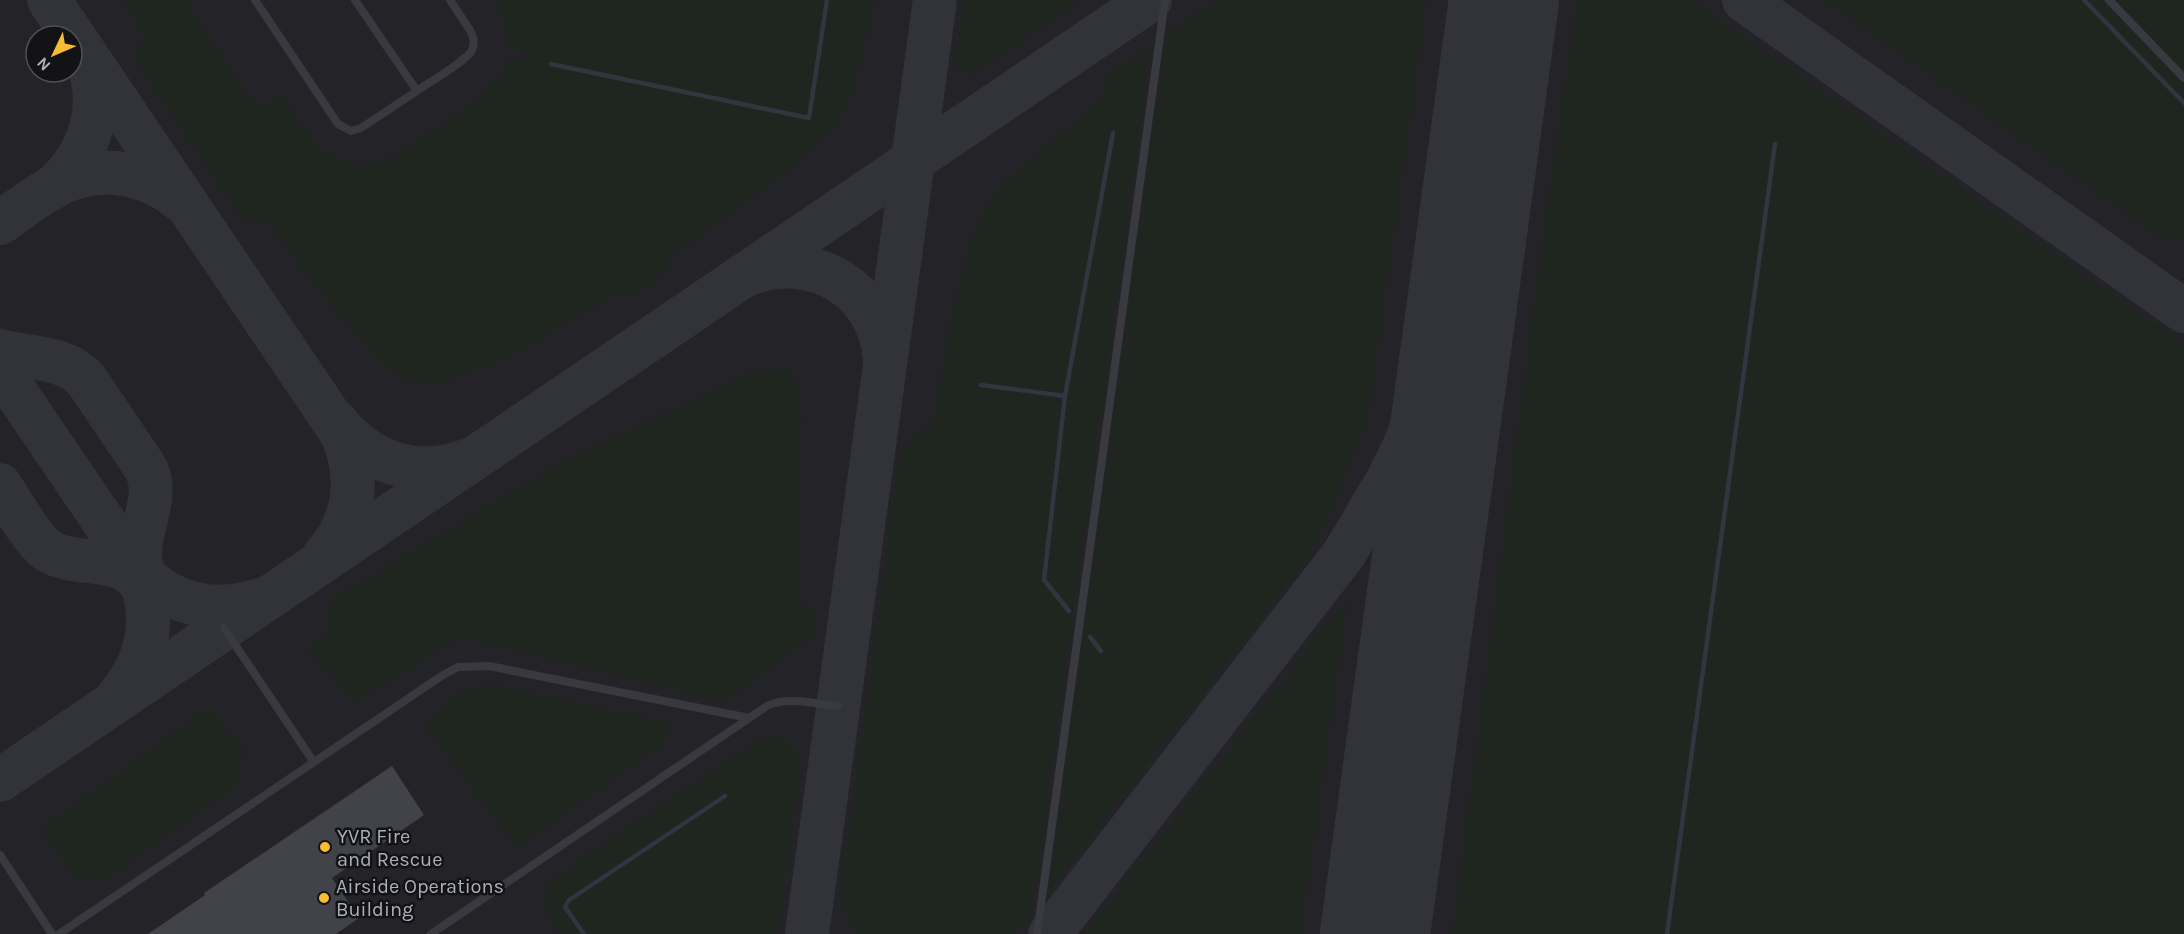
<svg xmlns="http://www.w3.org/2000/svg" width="2184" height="934" font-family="Karla,sans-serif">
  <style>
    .built { fill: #242428; fill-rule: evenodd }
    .green { fill: #1e261f }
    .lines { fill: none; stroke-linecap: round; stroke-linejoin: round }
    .stream { stroke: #2e373f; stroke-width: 4.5 }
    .taxiway { stroke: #323338; stroke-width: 44 }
    .runway { stroke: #323338; stroke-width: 110 }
    .building { fill: #424348 }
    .service { stroke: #393a40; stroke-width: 8 }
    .poi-dot { fill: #f7bb34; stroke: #131316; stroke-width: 2 }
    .labels { text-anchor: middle; stroke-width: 5; stroke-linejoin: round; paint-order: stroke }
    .poi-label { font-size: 20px; fill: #aaafbb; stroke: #131316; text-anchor: start }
  </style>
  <rect width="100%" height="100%" fill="#18181b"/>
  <path class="built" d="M0,0H2184V934H0ZM36,36H72V72H36Z"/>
  <g class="green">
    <path d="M123,0H184L258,110L283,94C299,119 314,154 346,163C382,173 417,141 444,122C457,114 471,106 482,96C493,85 502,73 508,59L528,62L530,52L509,48L506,23L495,0H876L854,88L844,110L830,130L783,174L671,257L665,273L633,295L617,294L509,357L437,385C423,387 410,383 398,375C384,366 372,352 361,340C327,304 299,263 269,224L242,218L137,64L143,32Z"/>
    <polygon points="964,0 1082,0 970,76 955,67"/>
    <polygon points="1216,0 1427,0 1368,419 1328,518 1301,566 1049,890 1166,34"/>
    <polygon points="1577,0 1691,0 2184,345 2184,934 1452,934 1542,242"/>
    <polygon points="1823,0 2101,0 2184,86 2184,242 2156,235"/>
    <polygon points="2116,0 2184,0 2184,71"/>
    <polygon points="1151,45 1032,911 1014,934 855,934 845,914 842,887 901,448 935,419 949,328 974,228 986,204 1005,181 1104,96 1109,73"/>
    <polygon points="793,370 802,413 798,597 817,613 816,633 725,702 460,637 354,703 306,649 331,631 327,603 550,468 749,371"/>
    <polygon points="1348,598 1301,934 1085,934"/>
    <polygon points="489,684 670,723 664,743 517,848 424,724 452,695"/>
    <polygon points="209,707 244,750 234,787 107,879 76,876 39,830"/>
    <path d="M769,737C792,738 799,750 800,772L778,934H560C544,910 534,896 559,874L756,741Z"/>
  </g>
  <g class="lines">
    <g class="stream">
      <polyline points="2084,0 2184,103"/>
      <polyline points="551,64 809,118 827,0"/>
      <polyline points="981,385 1065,396"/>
      <polyline points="1069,611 1044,580 1065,396 1113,133"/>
      <polyline points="1090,637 1101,651"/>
      <polyline points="584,934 565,907 569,900 725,796"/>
      <polyline points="1667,934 1775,144"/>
    </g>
    <g class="taxiway">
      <path d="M49,0L342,434C360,476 356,521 324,556"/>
      <polyline points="1744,0 2184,311"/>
      <polyline points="1501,21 1508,0"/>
      <path d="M51,189C89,157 106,108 87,60"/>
      <path d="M0,223C20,209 41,192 63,182C103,164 149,173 182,201"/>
      <path d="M751,273C815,250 879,290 885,358"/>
      <path d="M0,351C29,359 67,356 87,381L145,467C166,504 120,549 151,583"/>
      <path d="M0,369L136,569C157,612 150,659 119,695"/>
      <path d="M337,423C369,463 417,479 466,461"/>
      <path d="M0,485C11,502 32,539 47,550C77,570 123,550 143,588"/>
      <path d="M131,561C163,603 211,616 260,600"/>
      <polyline points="0,780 1150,0"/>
      <polyline points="807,934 935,0"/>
      <polyline points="1050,934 1344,554 1386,483 1403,449 1461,312"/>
    </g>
    <polyline class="runway" points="1375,934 1504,0"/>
  </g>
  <polygon class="building" points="392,766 424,815 332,878 359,918 336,934 148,934 205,895 204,893"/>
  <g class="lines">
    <g class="service">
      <polyline points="255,0 338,124 351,131 361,128 417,91 355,0"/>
      <polyline points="2109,0 2184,78"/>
      <path d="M417,91C428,83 467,61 472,50C475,44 474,38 471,32L450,0"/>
      <polyline points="224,628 313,761"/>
      <polyline points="0,855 52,934"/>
      <polyline points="59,934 443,675 458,667 489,666 749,718"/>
      <path d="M431,934L767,706C787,696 816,704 838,706"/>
      <polyline points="1037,934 1165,0"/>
    </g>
  </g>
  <g class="poi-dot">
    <circle cx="325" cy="847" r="6"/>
    <circle cx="324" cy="898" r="6"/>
  </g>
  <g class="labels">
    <g class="poi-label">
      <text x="337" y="843">YVR Fire<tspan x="337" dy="23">and Rescue</tspan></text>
      <text x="336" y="893">Airside Operations<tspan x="336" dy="23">Building</tspan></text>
    </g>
  </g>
  <g transform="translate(54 54) rotate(226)"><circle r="28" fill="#131316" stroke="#4f5158" stroke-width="1.5"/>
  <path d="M0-4.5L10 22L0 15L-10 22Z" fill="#f7bb34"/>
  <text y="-9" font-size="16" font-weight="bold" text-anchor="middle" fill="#aaafbb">N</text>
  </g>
</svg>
